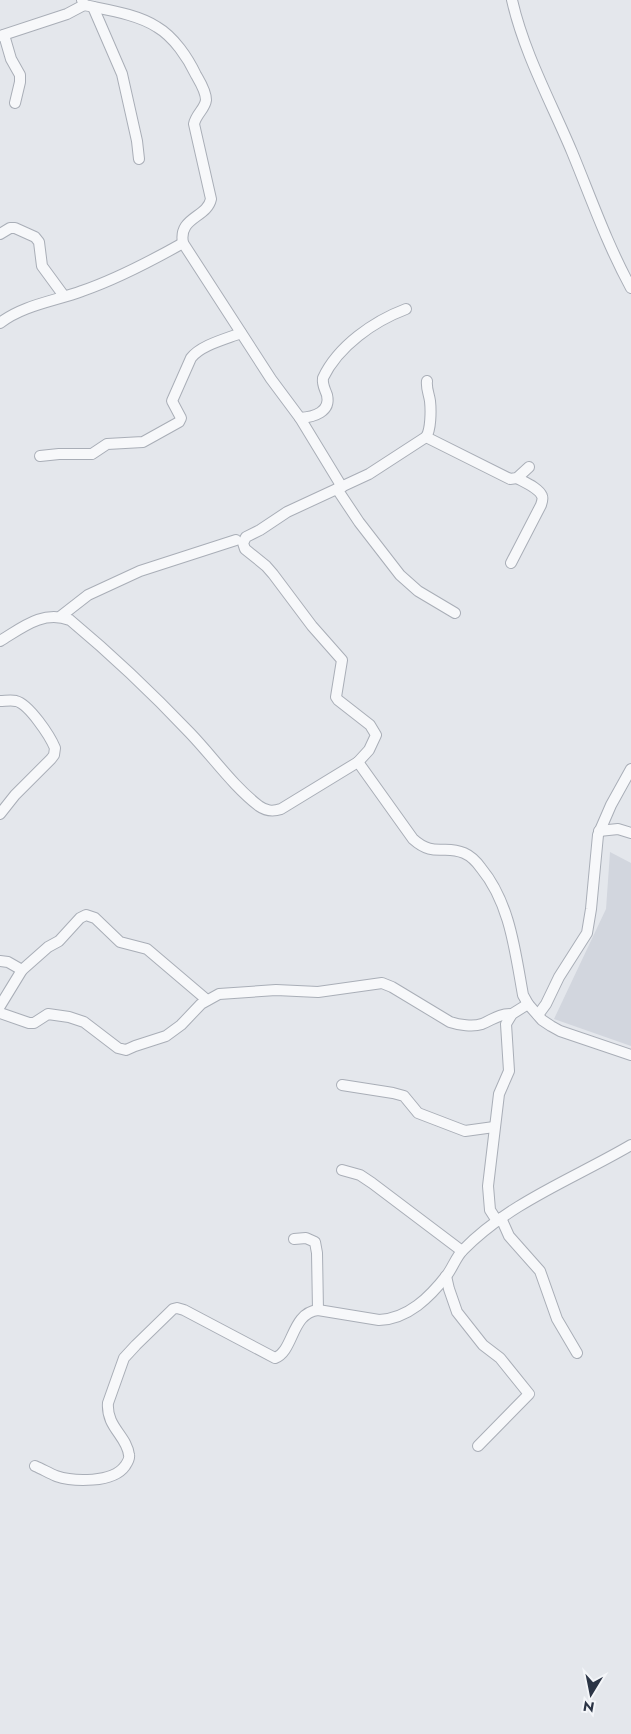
<svg xmlns="http://www.w3.org/2000/svg" width="631" height="1734" font-family="Jost,sans-serif">
  <style>
    .built { fill: #d2d6de }
    .lines { fill: none; stroke-linecap: round; stroke-linejoin: round }
    .minor-casing { stroke: #a9aeb7; stroke-width: 12 }
    .minor { stroke: #f7f8fa; stroke-width: 10 }
  </style>
  <rect width="100%" height="100%" fill="#e4e7ec"/>
  <polygon class="built" points="610,852 631,863 631,1046 554,1019 606,909"/>
  <g class="lines">
    <g class="minor-casing">
      <g id="minor">
        <path d="M512,0C524,53 551,102 572,152C591,198 607,244 631,288"/>
        <path d="M84,5C107,10 137,14 157,27C174,37 188,58 196,75C200,82 206,91 206,100C205,109 196,114 194,124L211,199C207,218 178,217 183,243L271,379L300,418L342,487"/>
        <polyline points="93,7 122,74 137,141 139,159"/>
        <polyline points="4,35 11,59 20,75 20,82 15,103"/>
        <polyline points="0,36 67,14 84,5 82,0"/>
        <polyline points="0,234 10,228 15,228 35,237 39,242 42,266 64,296"/>
        <path d="M0,323C23,305 55,301 82,291C117,279 151,261 183,243"/>
        <path d="M300,418C314,417 331,412 327,395C325,389 322,385 323,378C338,346 374,321 406,309"/>
        <polyline points="426,437 510,479 517,478 529,467"/>
        <path d="M40,456L59,454H92L107,444L143,442L179,422L181,418L172,401L191,358C201,345 226,339 241,333"/>
        <polyline points="337,489 359,522 400,575 418,591 455,613"/>
        <path d="M511,563L541,505C542,502 543,498 542,496C539,488 524,482 517,478"/>
        <polyline points="61,616 88,595 140,571 236,540"/>
        <path d="M0,641C23,627 43,610 70,620C112,655 152,693 190,733C213,757 233,786 259,806C266,811 272,812 281,809L358,762L413,839C434,858 444,844 464,853C471,856 476,861 481,868C510,903 515,951 523,995L528,1004L542,1020L551,1026L560,1031L631,1055"/>
        <path d="M0,701C5,701 11,700 16,701C29,704 50,736 55,748L54,755L51,759L15,795L0,814"/>
        <path d="M358,762L369,750L376,735L370,725L338,700L336,697L342,660L312,626L273,574L266,566L245,549L243,543L246,537L260,530L287,512L369,474L426,437C431,430 431,410 430,401C429,394 426,388 427,381"/>
        <polyline points="599,831 618,829 631,833"/>
        <polyline points="0,961 8,962 22,970"/>
        <polyline points="0,1006 22,970 48,947 59,941 80,918 86,915 95,918 120,942 147,949 207,1000"/>
        <path d="M0,1013L29,1023H34L48,1014L69,1017L84,1022L118,1048L126,1050L135,1046L166,1036L181,1025L201,1004L219,994L276,990L318,992L382,983L392,987L450,1022C459,1025 473,1027 482,1024C494,1019 498,1014 512,1014"/>
        <polyline points="538,1015 546,1004 559,977 587,933 591,909 598,835 611,805 631,769"/>
        <polyline points="342,1085 393,1093 404,1096 418,1113 465,1131 494,1127"/>
        <polyline points="342,1170 360,1175 372,1183 462,1251"/>
        <polyline points="501,1218 509,1236 540,1271 557,1319 577,1353"/>
        <polyline points="497,1221 490,1210 488,1186 499,1094 509,1071 506,1024 512,1014 528,1004"/>
        <polyline points="294,1239 306,1238 315,1242 317,1253 318,1310"/>
        <polyline points="446,1276 449,1289 457,1312 483,1345 500,1358 529,1394 478,1446"/>
        <path d="M35,1466C42,1469 49,1473 56,1476C74,1482 113,1483 125,1466C127,1463 130,1459 129,1455C127,1436 106,1427 108,1403L124,1358L136,1345L173,1309L177,1308L184,1310L275,1358C294,1351 291,1313 318,1310L379,1320C408,1319 430,1297 447,1275C453,1267 456,1257 463,1250C510,1202 575,1178 631,1145"/>
      </g>
    </g>
    <use href="#minor" class="minor"/>
  </g>
  <g transform="translate(591 1694) rotate(190)" stroke="#f4f6f9" stroke-width="4" paint-order="stroke">
  <path d="M0-4L9 19L0 12L-9 19Z" fill="#2b3445"/>
  <text y="-8" font-size="14" font-weight="bold" text-anchor="middle" fill="#2b3445">N</text>
  </g>
</svg>
